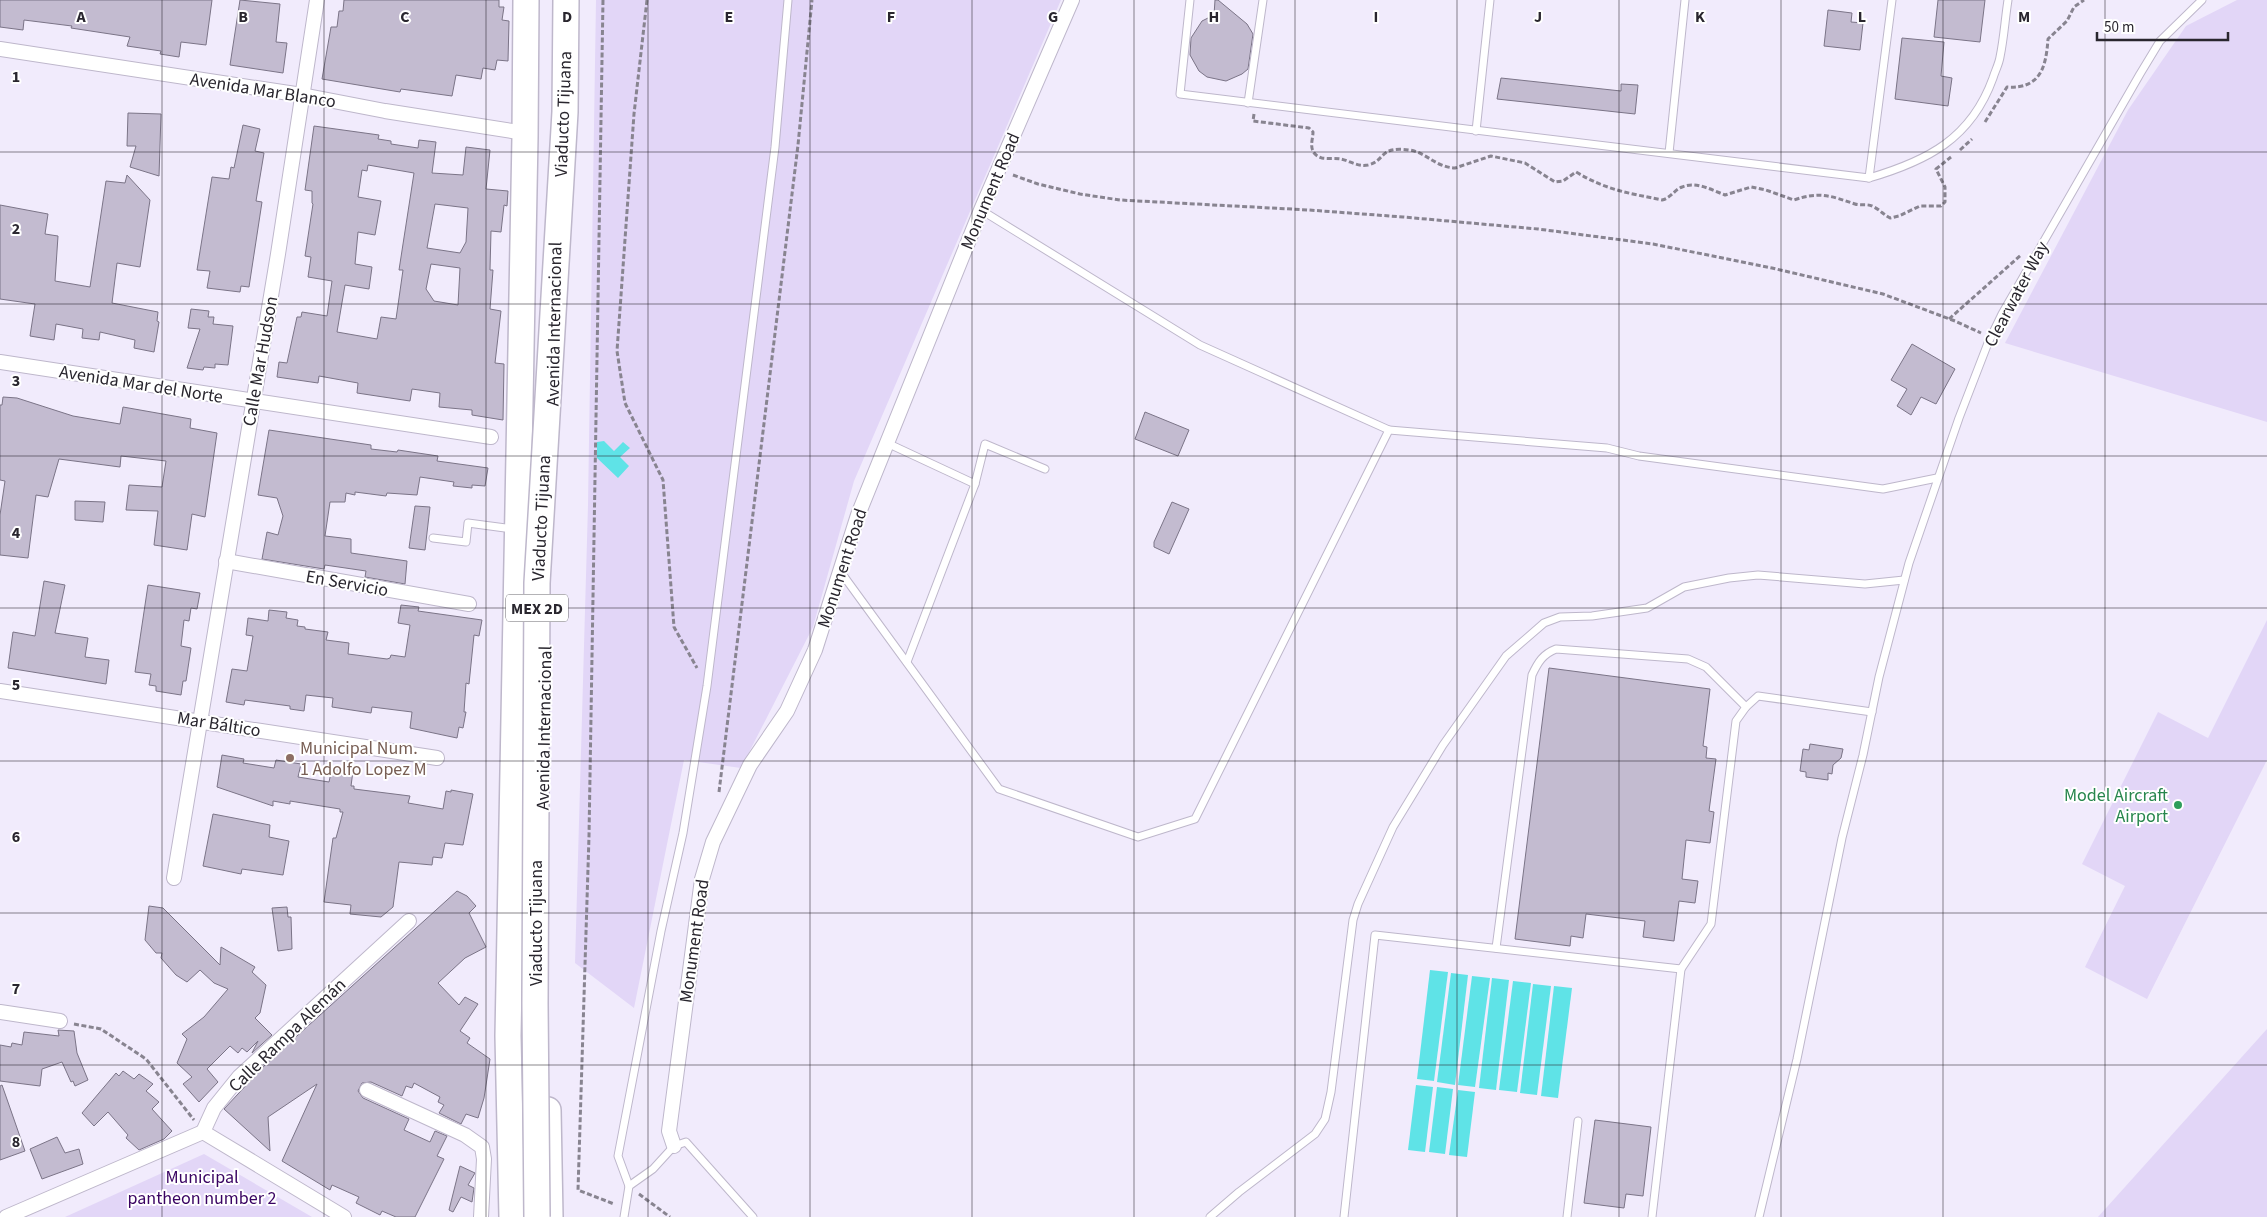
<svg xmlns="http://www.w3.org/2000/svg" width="2267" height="1217" font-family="'Source Sans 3',sans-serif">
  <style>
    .green { fill: #e2d6f7 }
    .water { fill: #5fe3e7 }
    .building { fill: #c3bbd0; stroke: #7b7487; fill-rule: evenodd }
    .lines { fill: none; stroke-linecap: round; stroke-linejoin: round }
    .lane-casing { stroke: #beb7cb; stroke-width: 9 }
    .street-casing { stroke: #beb7cb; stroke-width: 16 }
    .highway-casing { stroke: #beb7cb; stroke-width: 28 }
    .path { stroke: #888490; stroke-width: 3; stroke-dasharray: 5 2.5; stroke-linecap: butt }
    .lane { stroke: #fff; stroke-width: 7 }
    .street { stroke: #fff; stroke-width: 14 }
    .highway { stroke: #fff; stroke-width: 25 }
    .highway-bridge-casing { stroke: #beb7cb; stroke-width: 28; stroke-linecap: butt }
    .highway-bridge { stroke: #fff; stroke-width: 25 }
    .grid { fill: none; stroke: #29262e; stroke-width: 1; stroke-opacity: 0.55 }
    .education-dot { fill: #8d6e63; stroke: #fff; stroke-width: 2 }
    .leisure-dot { fill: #2e9e5b; stroke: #fff; stroke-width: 2 }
    .labels { text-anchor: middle; stroke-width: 4; stroke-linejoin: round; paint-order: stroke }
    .shield { fill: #fff; stroke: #69676d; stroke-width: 1 }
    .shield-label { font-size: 16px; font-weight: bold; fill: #29262e }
    .street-label { font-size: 18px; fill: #29262e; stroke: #fff }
    .education-label { font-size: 18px; fill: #785e54; stroke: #fff; text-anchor: start }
    .leisure-label { font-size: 18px; fill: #27864d; stroke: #fff; text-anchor: end }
    .park-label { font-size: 18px; fill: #390362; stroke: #fff }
    .grid-label { font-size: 16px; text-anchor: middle; font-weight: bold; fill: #29262e; stroke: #fff; stroke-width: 4; stroke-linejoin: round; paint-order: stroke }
  </style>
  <rect width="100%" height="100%" fill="#f1ebfc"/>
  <g class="green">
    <polygon points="596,0 1061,0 854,481 813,627 741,768 684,760 634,1008 575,963 588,505"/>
    <polygon points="2237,0 2267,0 2267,422 2005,343 2128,110 2186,26"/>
    <polygon points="2267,620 2267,760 2147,999 2085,967 2125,886 2082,864 2158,712 2208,738"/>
    <polygon points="2267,1029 2267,1217 2098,1217"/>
    <polygon points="204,1154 312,1217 65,1217"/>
  </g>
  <g class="water">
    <polygon points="604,441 614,451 623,442 630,448 620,457 629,466 618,478 597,458 597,442"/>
    <polygon points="1430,970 1448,972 1434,1081 1417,1079"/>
    <polygon points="1451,973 1468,975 1455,1085 1437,1082"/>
    <polygon points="1472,976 1490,978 1475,1087 1458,1085"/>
    <polygon points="1492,978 1509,980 1496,1090 1479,1088"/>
    <polygon points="1513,981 1531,983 1517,1092 1499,1090"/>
    <polygon points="1533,984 1551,986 1537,1095 1520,1093"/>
    <polygon points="1554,986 1572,988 1558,1098 1541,1096"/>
    <polygon points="1416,1085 1433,1087 1425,1152 1408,1150"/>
    <polygon points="1437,1087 1453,1089 1445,1154 1429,1152"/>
    <polygon points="1458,1090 1475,1092 1467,1157 1449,1155"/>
  </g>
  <g class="building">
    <polygon points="0,0 212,0 206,45 181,42 179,57 160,54 161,51 127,46 130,37 71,28 72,26 24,20 23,30 0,27"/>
    <polygon points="240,0 280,4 276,42 287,43 283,73 230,65"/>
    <polygon points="344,0 499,0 499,7 504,7 502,20 509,21 508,61 497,60 495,70 483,68 481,79 456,75 452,96 401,89 400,92 322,79 331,27 337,27 339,11 343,11"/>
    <polygon points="1215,0 1218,0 1247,24 1253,34 1248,69 1242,74 1226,81 1207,77 1199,71 1190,55 1191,38 1202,21 1214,15"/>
    <polygon points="1938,0 1985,0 1980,42 1934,37"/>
    <polygon points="1828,10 1852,13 1851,22 1863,23 1860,50 1824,46"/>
    <polygon points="1902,38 1944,42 1941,76 1952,78 1948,106 1895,99"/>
    <polygon points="1501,78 1621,91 1621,84 1638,85 1635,114 1497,99"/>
    <polygon points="128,113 161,114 159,176 130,167 136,146 127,146"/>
    <polygon points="243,125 260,129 255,151 264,153 256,201 262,202 249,287 241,286 240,292 207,288 210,271 197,270 212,177 229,179 231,167 234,168"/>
    <path d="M314,126L379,135L378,139L391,141V144L418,148L419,140L436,142L432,173L463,175L466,147L490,150L486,189L508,191L507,206L504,205L501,232L491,231L490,270H493L490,309L501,311L495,363L504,364L503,420L472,415V410L439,407L440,393L412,389L410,401L357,393L358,383L319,376L318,383L277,377L279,362L287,363L297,317H301L302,312L327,316L332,281L308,277L311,257L305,256L313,204L312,203V191L305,190ZM368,165L414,173L399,270H403L396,319L381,317L377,339L337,332L345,285L369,289L372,267L355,264L358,232L375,235L381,201L358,197L362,170L367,171ZM435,204L468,208L466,242L460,253L427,248ZM431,264L460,268L458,305L434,301L426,289Z"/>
    <polygon points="127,175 150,200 140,267 117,263 112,303 158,312 157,321 159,322 154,352 134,348 135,340 100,332 99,340 82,338 83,329 56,324 54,340 30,336 35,304 0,299 0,205 48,214 45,234 58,236 55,281 90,287 106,181 125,183"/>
    <polygon points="191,309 209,311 208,317 214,317 213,324 233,326 228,365 215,364 215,368 204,367 203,370 187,368 200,329 188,328"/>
    <polygon points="1912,344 1955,369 1936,404 1921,397 1911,415 1897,406 1907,389 1891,380"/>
    <polygon points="3,397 17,398 73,416 120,424 123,407 191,419 190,428 217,433 205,517 192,514 187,550 154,545 158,511 126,510 129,485 162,487 166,461 121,456 120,467 59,459 48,497 36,495 28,558 0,555 0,515 5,481 0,480 0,405 2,405"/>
    <polygon points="1145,412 1189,430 1178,456 1135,439"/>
    <polygon points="269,430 371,445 371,449 397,452 398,450 438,456 437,461 488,468 485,486 472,485 472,488 453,486 454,482 420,477 417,495 387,493 386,496 355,492 355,495 346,493 345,502 330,502 325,536 351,539 351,553 407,561 405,584 365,577 366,571 325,565 324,569 262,559 267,532 278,535 283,516 277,498 258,495"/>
    <polygon points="75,501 105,502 103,522 75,520"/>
    <polygon points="1172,502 1189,509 1169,554 1154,547 1154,542"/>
    <polygon points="415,506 430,507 425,550 409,548"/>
    <polygon points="44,581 65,585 55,633 88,638 85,657 109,660 106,684 8,668 13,632 35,636"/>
    <polygon points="148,585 200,593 197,609 191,608 189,621 184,620 181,646 191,648 186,681 183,681 181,695 156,691 156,686 149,685 151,674 135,672"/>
    <polygon points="401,605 419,607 418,611 482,620 479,636 474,635 469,684 466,683 464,712 466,712 463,728 459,727 457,738 410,728 412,712 372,707 371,713 332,707 333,698 306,695 304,711 290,709 290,706 245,700 244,705 226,702 232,669 247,671 253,636 246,635 248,618 268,621 269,610 287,612 286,618 298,620 297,626 305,627 305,629 328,632 326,640 349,643 348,654 387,659 390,658 391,655 405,657 410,625 398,623"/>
    <polygon points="1549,668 1710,689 1703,746 1707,747 1706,758 1716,759 1709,811 1714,812 1710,843 1686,840 1682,879 1698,881 1695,903 1679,901 1674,941 1643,937 1645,921 1586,914 1583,938 1571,936 1570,946 1515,939"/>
    <polygon points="1810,744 1843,749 1841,758 1833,765 1832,774 1828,773 1828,780 1806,777 1806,772 1800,771 1803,749 1809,750"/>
    <polygon points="222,755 244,759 243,763 274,768 276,760 301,764 298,777 329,782 332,768 353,771 351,786 354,786 354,789 410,796 408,803 443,809 446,791 451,792 451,790 473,794 463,845 445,843 442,858 433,857 432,865 399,862 393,907 381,917 350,914 351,905 324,902 333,838 336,838 343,812 340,812 340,809 290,801 290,804 273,801 273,806 217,787"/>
    <polygon points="213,814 270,825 269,837 289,841 283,875 242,869 241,874 203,866"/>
    <polygon points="457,891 467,896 476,906 469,913 486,947 465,958 438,983 459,1005 465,997 478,1004 460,1031 470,1038 467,1043 490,1059 484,1098 478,1118 466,1114 461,1124 439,1113 444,1105 438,1102 440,1097 414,1083 412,1088 406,1086 402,1096 371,1082 362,1083 358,1091 363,1098 409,1119 404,1130 430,1142 435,1131 447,1136 437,1156 444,1159 415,1217 396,1217 382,1211 380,1215 356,1203 359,1197 332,1185 330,1190 282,1161 317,1084 268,1117 270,1151 224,1109 266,1064"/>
    <polygon points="149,906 163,908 220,965 221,947 255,967 252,972 266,985 260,1013 255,1018 272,1035 252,1053 258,1041 247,1052 242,1048 238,1053 230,1046 207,1069 218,1082 199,1102 183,1084 192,1077 177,1063 187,1039 182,1034 204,1017 228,989 214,983 200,970 187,982 176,975 161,958 162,953 156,953 145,940"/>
    <polygon points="287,907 288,917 291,917 292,949 278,951 272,908"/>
    <polygon points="58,1030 74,1031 77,1053 88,1080 75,1086 73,1081 71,1082 62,1062 42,1069 40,1086 0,1081 0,1045 11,1047 12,1043 22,1045 24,1032 59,1036"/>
    <polygon points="123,1071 134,1079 139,1074 153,1084 146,1091 159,1102 152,1109 172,1131 164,1139 139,1150 126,1138 128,1135 108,1112 94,1126 82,1113 116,1073 119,1076"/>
    <polygon points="2,1085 25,1151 0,1160 0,1086"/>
    <polygon points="1595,1120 1651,1127 1643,1196 1626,1194 1624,1208 1584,1203"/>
    <polygon points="57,1137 65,1153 79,1149 83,1164 42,1179 30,1149"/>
    <polygon points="460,1166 475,1173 468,1185 474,1188 472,1202 461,1197 453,1212 449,1210"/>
  </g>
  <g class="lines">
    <g class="lane-casing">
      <g id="lane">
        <polyline points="1190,0 1180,94 1869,178 1892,0"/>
        <polyline points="1248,103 1263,0"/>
        <polyline points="1476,131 1490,0"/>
        <polyline points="1669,153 1685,0"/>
        <path d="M1869,178C1927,161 1971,139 1993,78C1995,71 1999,64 2000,57C2004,38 2005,19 2008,0"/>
        <polyline points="981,210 1200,345 1389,430"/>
        <polyline points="887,443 975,484 985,444 1045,469"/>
        <polyline points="433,538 466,542 468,523 513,529"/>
        <polyline points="840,571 999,789 1138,837 1195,819 1389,430 1607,448 1639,456 1883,489 1937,478"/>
        <polyline points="907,662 975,484"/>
        <path d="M1496,948L1532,675C1538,662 1543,654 1556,649L1688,659L1706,667L1746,707"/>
        <polyline points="629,1186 618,1156 661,931 683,833 707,686 775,147 788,0"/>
        <polyline points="624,1217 629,1186 653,1169 674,1146 686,1142 753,1217"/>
        <polyline points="1210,1217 1239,1192 1315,1134 1325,1119 1331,1092 1353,920 1358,904 1393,827 1443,745 1506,656 1544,623 1560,617 1592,616 1647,608 1684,587 1729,578 1758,575 1865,584 1904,580"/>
        <polyline points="1344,1217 1375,935 1681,969 1711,924 1736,721 1746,707 1758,696 1872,712"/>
        <polyline points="1567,1217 1578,1121"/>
        <polyline points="1652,1217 1681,969"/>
        <polyline points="1759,1217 1797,1059 1842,838 1863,755 1879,677 1909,563 1959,418 1988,343 2002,314 2140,74 2160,41 2202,0"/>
      </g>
    </g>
    <g class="street-casing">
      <g id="street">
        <polyline points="0,49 302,95 385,111 525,133"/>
        <polyline points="0,362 491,437"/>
        <polyline points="226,561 469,604"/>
        <polyline points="0,691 437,758"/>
        <polyline points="174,878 278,254 317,0"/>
        <polyline points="0,1012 60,1021"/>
        <polyline points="367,1090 465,1135 482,1147 484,1159 481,1217"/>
        <polyline points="203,1132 214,1108 239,1077 409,921"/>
        <polyline points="203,1132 344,1217"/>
        <polyline points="674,1146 669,1131 702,879 713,842 750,765 787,711 815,650 858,515 981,210 1072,0"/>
        <polyline points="6,1217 203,1132"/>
      </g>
    </g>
    <g class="highway-casing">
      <g id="highway">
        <polyline points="548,1110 550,1217"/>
        <polyline points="512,1217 508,1036 525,137 526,0"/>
      </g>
    </g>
    <g class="path">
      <polyline points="603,0 589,836 578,1190 614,1204"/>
      <polyline points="647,0 634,114 617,351 625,403 663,480 674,627 697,668"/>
      <path d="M1254,114L1253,121L1309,128L1313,132C1313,138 1310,145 1313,151C1314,154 1318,157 1322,158C1328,159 1335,158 1341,159C1350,161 1358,167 1368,165C1386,161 1378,146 1409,150C1426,152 1435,167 1455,168L1491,156L1525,163L1555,182L1563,181L1576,172C1606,190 1628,193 1662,200C1671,198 1674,190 1682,187C1696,181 1712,190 1725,195L1751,187L1766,190L1794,200C1820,191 1831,196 1855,204C1861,206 1868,203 1874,207C1880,210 1884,215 1890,218L1899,216L1920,206H1941L1945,202V187L1936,169L1951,157"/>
      <path d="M1985,122L2007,87C2040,89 2046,68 2048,39L2067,21L2074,7L2084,0"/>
      <polyline points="1960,150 1972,139"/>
      <polyline points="1013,175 1038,184 1080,194 1120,200 1309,210 1403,217 1538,229 1653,244 1772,268 1883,294 1955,321 1981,333"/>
      <polyline points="1949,319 2021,255"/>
      <polyline points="719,792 798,145 812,0"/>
      <polyline points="74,1024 101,1029 146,1059 194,1120"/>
      <polyline points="639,1194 670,1217"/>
    </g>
    <use href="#lane" class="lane"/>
    <use href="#street" class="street"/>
    <use href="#highway" class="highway"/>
    <g class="highway-bridge-casing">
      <polyline id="highway-bridge" points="537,1217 535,1004 537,583 565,112 566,0"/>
    </g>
    <use href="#highway-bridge" class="highway-bridge"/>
  </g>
  <path class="grid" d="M162,0V1217M324,0V1217M486,0V1217M648,0V1217M810,0V1217M972,0V1217M1134,0V1217M1295,0V1217M1457,0V1217M1619,0V1217M1781,0V1217M1943,0V1217M2105,0V1217M0,152H2267M0,304H2267M0,456H2267M0,608H2267M0,761H2267M0,913H2267M0,1065H2267"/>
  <circle class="education-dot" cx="290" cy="758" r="5"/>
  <circle class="leisure-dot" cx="2178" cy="805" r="5"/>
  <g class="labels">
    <rect class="shield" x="506" y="594.5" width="62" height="27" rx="4"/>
    <g class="shield-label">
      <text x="537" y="614">MEX 2D</text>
    </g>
    <g class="street-label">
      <text transform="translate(263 90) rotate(9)" y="6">Avenida Mar Blanco</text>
      <text transform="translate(563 114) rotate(-88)" y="6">Viaducto Tijuana</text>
      <text transform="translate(990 191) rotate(-67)" y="6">Monument Road</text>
      <text transform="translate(2016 294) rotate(-62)" y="6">Clearwater Way</text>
      <text transform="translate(554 324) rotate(-89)" y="6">Avenida Internacional</text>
      <text transform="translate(260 361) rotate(-80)" y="6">Calle Mar Hudson</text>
      <text transform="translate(141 384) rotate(9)" y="6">Avenida Mar del Norte</text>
      <text transform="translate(541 518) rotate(-87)" y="6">Viaducto Tijuana</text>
      <text transform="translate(842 568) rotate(-72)" y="6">Monument Road</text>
      <text transform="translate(347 583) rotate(10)" y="6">En Servicio</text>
      <text transform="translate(219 724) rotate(9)" y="6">Mar Báltico</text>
      <text transform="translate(544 728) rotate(-89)" y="6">Avenida Internacional</text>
      <text transform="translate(536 923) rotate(-90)" y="6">Viaducto Tijuana</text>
      <text transform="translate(694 941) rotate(-82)" y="6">Monument Road</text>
      <text transform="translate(287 1035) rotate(-44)" y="6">Calle Rampa Alemán</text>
    </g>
    <g class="education-label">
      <text x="300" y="754">Municipal Num.<tspan x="300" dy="21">1 Adolfo Lopez M</tspan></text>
    </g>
    <g class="leisure-label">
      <text x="2168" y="801">Model Aircraft<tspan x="2168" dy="21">Airport</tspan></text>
    </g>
    <g class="park-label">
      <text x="202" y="1183">Municipal<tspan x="202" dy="21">pantheon number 2</tspan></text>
    </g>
  </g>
  <g class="grid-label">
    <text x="81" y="22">A</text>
    <text x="243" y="22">B</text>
    <text x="405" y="22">C</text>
    <text x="567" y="22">D</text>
    <text x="729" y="22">E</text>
    <text x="891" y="22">F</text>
    <text x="1053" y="22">G</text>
    <text x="1214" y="22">H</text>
    <text x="1376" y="22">I</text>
    <text x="1538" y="22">J</text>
    <text x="1700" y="22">K</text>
    <text x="1862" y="22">L</text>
    <text x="2024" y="22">M</text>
    <text x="16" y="82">1</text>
    <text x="16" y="234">2</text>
    <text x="16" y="386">3</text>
    <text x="16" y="538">4</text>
    <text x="16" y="690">5</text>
    <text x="16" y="842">6</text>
    <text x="16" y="994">7</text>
    <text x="16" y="1147">8</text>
  </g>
  <path d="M2097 32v8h131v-8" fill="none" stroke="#29262e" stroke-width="2.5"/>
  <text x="2104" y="32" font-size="15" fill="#29262e" stroke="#ffffff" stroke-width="4" paint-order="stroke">50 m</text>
</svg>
